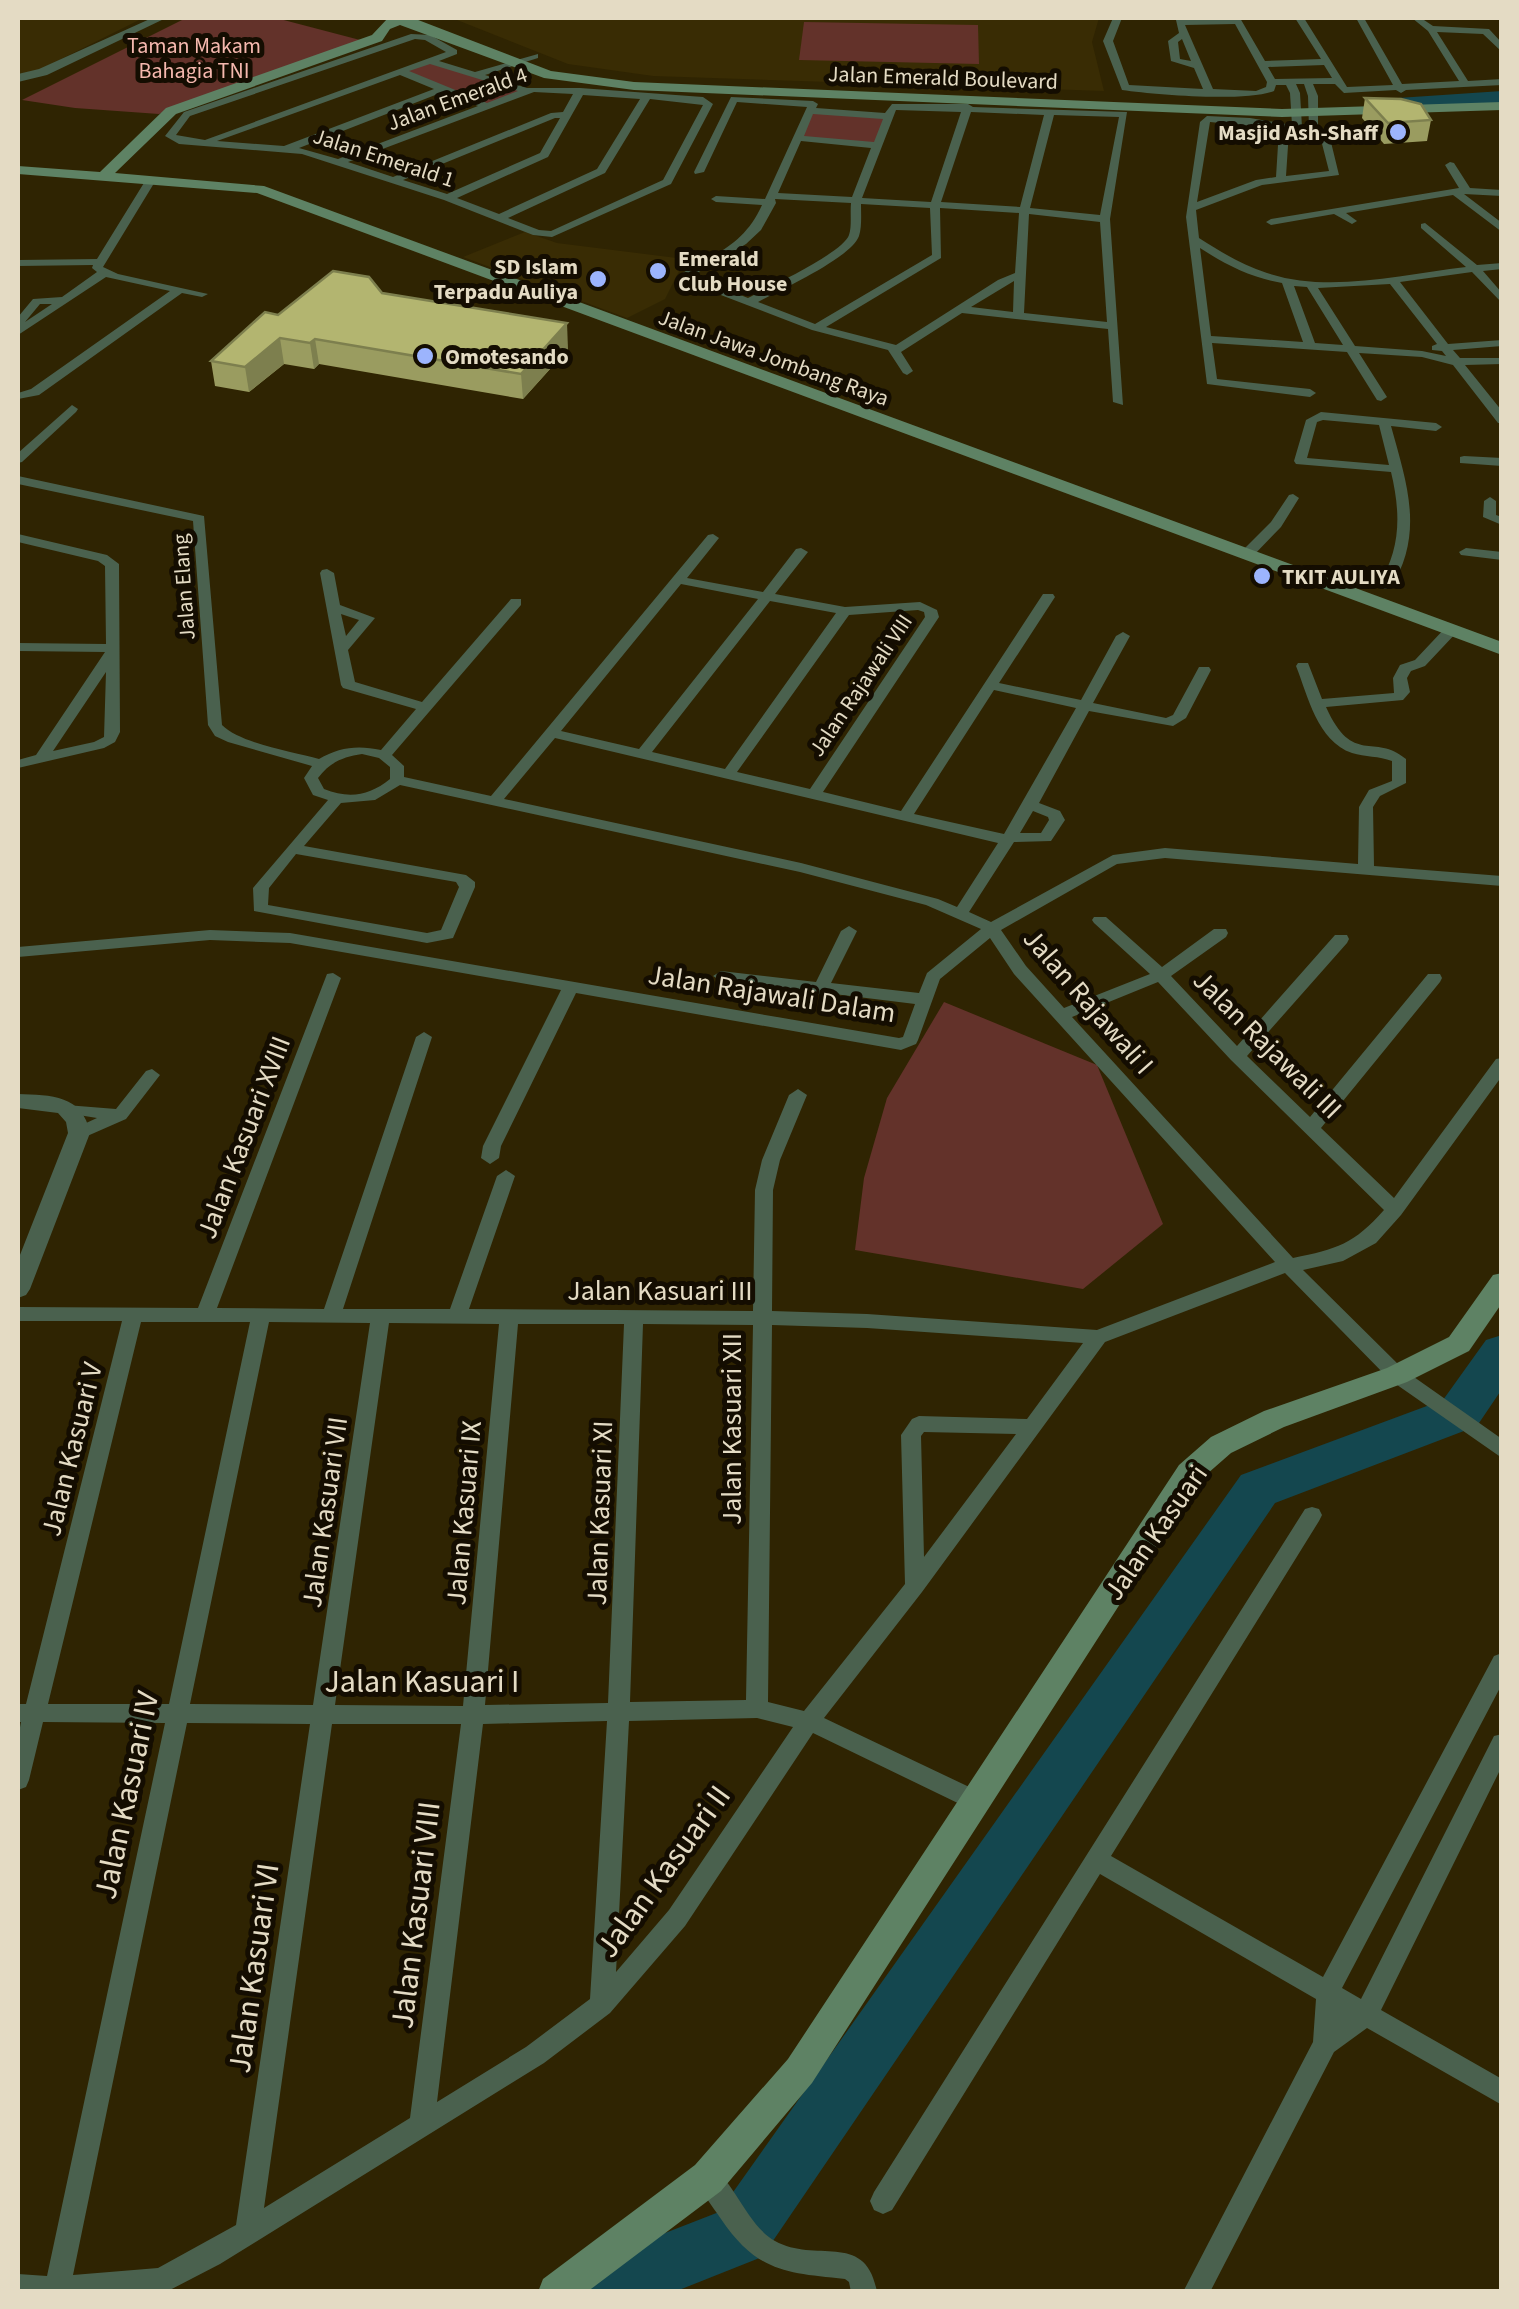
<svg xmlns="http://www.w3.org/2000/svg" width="1519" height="2309" font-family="'Source Sans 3',sans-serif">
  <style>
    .built { fill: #392c04 }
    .green { fill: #63322a }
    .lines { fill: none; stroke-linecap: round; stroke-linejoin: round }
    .river { fill: #14474f; fill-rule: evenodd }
    .minor { fill: #4a614e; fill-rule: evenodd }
    .tertiary { fill: #4a614e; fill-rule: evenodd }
    .secondary { fill: #5e8264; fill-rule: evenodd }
    .wall { fill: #9a9c60 }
    .shaded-wall { fill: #7d7f4e }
    .building { fill: #b3b570; stroke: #7d7f4e; stroke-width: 2.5 }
    .poi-dot { fill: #9cb4fd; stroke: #140d01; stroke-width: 4 }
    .labels { text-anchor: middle; stroke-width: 10; stroke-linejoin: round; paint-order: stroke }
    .far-park-label { font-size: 22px; fill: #f5b8ae; stroke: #140d01 }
    .far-street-label { font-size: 22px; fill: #e4dbc4; stroke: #140d01 }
    .far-poi-label { font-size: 22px; font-weight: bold; fill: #e4dbc4; stroke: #140d01; text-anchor: start }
    .street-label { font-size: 28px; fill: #e4dbc4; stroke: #140d01 }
    .near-street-label { font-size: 32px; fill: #e4dbc4; stroke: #140d01 }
  </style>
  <rect width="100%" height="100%" fill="#2f2402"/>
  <g class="built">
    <polygon points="18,18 143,18 39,70 18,74"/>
    <polygon points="452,18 1099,18 1092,42 1104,91 653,76 568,64"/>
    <polygon points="525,232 557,243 685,259 665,299 627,318 463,257"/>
  </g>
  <g class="green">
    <polygon points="186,18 276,18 360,40 159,114 75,108 22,100"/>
    <polygon points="804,22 978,25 979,64 799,60"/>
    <polygon points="430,61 526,91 486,106 402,72"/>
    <polygon points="811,111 888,116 876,145 798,138"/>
    <polygon points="944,1002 1097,1065 1163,1224 1083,1289 855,1250 864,1178 887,1098"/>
  </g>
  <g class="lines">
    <g class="river">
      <polygon points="1502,91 1502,105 1383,113 1371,106 1383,99"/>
      <polygon points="1502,1335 1502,1389 1477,1426 1275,1503 762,2257 674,2292 579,2292 588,2270 606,2256 719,2212 1241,1475 1443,1400 1486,1340"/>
    </g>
    <g class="minor">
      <path d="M1113,18H1122L1113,41L1129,85L1203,89L1194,68L1171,61L1168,41L1179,33L1176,20L1240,18L1265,61L1321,59L1295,18H1304L1347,87L1393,85L1356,18H1364L1402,84L1459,81L1428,31L1412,18H1421L1433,26L1489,29L1502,43V52L1483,34L1437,32L1468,81L1502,79V85L1406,90L1401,93L1396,90L1344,93L1335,84H1313L1318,96V130L1329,134L1339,175L1262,185L1196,210L1199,238C1221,252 1242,265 1267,273C1330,294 1402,274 1466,267L1421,228V224L1425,223L1477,265L1502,263V269L1483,271L1502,293V303L1472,272L1400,282L1448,344L1502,340V346L1453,350L1460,358H1502V364L1465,365L1502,411V423H1498L1453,365L1422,357L1359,353L1387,397L1381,401L1377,400L1347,352L1212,343L1217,379L1310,389L1316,393L1310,397L1207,384L1186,217L1200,122L1207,116L1250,118L1292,125L1290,93L1286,85H1276L1274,91C1244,102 1157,95 1122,90L1103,41ZM1235,24L1267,82L1266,87L1256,91L1213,89L1185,25ZM1182,39L1191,61L1180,59L1178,42ZM1324,65L1332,78L1275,79L1268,67ZM1296,84H1304L1308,96L1309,128L1302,127L1300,93ZM1210,122L1279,129L1276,177L1256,180L1197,202ZM1289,131L1320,136L1329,171L1286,176ZM1200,248C1226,265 1252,278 1282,283L1303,342L1211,336ZM1390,284L1437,344L1432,346V350L1442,351L1446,356L1422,351L1355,346L1318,288ZM1294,286L1307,287L1343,345L1315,343Z"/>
      <path d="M411,34L430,35L457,50V54L439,61L475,72L538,54V58L485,75L527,88H580L703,97L713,104L671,184L552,237L533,235L444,200L302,154L179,144L165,136L184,112ZM415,39L425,40L446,52L205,140L176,135L190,116ZM430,64L518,91L487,103L409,71ZM400,75L434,89L284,146L217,141ZM443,92L478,106L338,159L299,148ZM534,92L573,94L563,112L551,113L393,177L348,162ZM583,95L640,99L597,169L499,214L457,198L548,157ZM650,99L703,105L663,180L551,231L539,230L508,218L605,173ZM555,118H560L540,153L447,194L403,180Z"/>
      <path d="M731,97L813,101L818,104L816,108L885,113L892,104H968L973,107L1127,112L1110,219L1123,405L1113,402L1108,329L962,313L901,352L913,371L907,375L903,373L888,350L812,330L679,279V275C715,254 744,245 762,205L716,202L711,199L716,196L765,199L807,107L737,102L704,172L695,174L694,172ZM896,110L961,112L931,202L862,198ZM971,112L1044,115L1020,207L941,202ZM813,114L883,119L874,142L804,136ZM1054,115L1119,117L1100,215L1030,208ZM801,141L871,148L852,197L778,193ZM775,199L851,203C850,213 852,226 849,235C843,253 767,288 748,298L692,276L746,244L761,230L776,203ZM861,204L930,208L932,255L815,324L758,302C780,290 851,258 859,236C862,227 861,214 861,204ZM940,208L1019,213L1015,273L998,280L896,345L826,327L941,258ZM1029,214L1100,222L1107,322L1024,313ZM1014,281L1013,312L971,307Z"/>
      <polygon points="1450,162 1454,163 1470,188 1502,190 1502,196 1464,194 1502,223 1502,232 1453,195 1346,213 1357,221 1352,224 1334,214 1271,225 1266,222 1271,219 1459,188 1445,165"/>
      <path d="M147,178L156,180L103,267L118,274L208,294L202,297L182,293L39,395L18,399V393L31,389L170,291L106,277L18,335V317L33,299L62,297L97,272L92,268L93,265L18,266V260L97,259ZM40,304H52L25,322Z"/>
      <polygon points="72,405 78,409 76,412 22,462 18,463 18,453"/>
      <path d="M1321,412L1436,423L1442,427L1436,431L1391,426C1407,484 1425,534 1390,589H1380L1378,586C1401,549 1401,514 1391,472L1296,464L1294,461L1306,420ZM1323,420L1379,425L1389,465L1307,458L1317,422Z"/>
      <polygon points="1464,456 1502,458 1502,466 1460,463 1460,457"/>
      <path d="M18,476L204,516L222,725C239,743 294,752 319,759C339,747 358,745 381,750L416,709L343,688L341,685L320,573L322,570L327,569L334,573L340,605L375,618L348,650L355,682L422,702L511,599H521V605L392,755L404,766V777L491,796L708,535L713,534L719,538L687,578L763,592L796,549L801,548L808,552L775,594L845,607L920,602L937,610L939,617L823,792L901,811L1043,594H1053L1055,597L999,683L1081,700L1116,636L1123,632L1130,636L1093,703L1166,718L1173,715L1199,667H1209L1211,670L1186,718L1173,726L1089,711L1039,803L1060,811L1065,820L1051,841L1014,842L969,912L991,922L1113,855L1165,848L1358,864L1359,807L1369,790L1392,781V761C1379,756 1365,757 1352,753C1317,741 1308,696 1296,666L1298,663H1308L1322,699L1394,693L1393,678L1400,665L1415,660L1447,626H1457V632L1425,666L1411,671L1407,678L1410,692L1403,700L1326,707C1353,767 1374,732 1406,759V783L1380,796L1373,807L1374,866L1502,876V886L1165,858L1117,864L1001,930L1026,966L1064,1008L1150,974L1094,923L1092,920L1094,917H1106L1162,967L1214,929H1226L1228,933L1226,937L1171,976L1237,1046L1335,935H1347L1349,939L1347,943L1247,1056L1310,1117L1428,974H1440L1442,978L1440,982L1321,1128L1394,1198L1496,1059L1502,1058V1076L1401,1215L1376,1243L1343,1261L1303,1270L1404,1370L1502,1439V1458L1390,1380L1285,1273L1105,1342L922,1592L824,1718L984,1794L987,1801L984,1808L976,1811L968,1808L813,1733L685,1926L610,2013L544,2063L220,2264L166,2292H18V2274L47,2276L165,1723L43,1722L29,1780L26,1787L18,1790V1738L21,1722H18V1704H26L122,1321H18V1307L198,1308L327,974L333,973L341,978L217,1308L324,1309L416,1037L424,1032L432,1037L343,1309H450L497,1176L506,1170L515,1176L469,1309L753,1311L755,1190L762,1160L789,1095L798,1089L807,1095L780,1160L773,1190L772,1311L867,1314L1097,1330L1275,1262L1014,974L990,938L940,979L918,1040L916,1044L901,1050L576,993L501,1146L499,1158L490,1164L481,1158L483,1146L561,990L290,943L210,940L18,957V947L210,930L290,933L899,1038L903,1037L915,1004L826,993L820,995L813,992L721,981L713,976L721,971L816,982L841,931L849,926L857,931L831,983L919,993L927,973L981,929L926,905L800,872L400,785L375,800L341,803L304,846L466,875L475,882V887L453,938L427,943L254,911L253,888L328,800L313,795L304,778L312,766L228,742L215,736L208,725L193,521L18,484ZM681,584L758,599L639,749L561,731ZM770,601L836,613L725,769L652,752ZM918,610L924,612L925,617L810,789L737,772L849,615ZM341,614L359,620L346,636ZM994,690L1076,708L1004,834L914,814ZM555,738L998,843L957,907L938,899L801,863L504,799ZM362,754L379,758L390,767V779C369,796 349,799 324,789L318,778C330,762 343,757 362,754ZM1033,811L1048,817L1049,820L1041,833H1020ZM296,854L456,882L459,887L441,930L427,933L268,905L269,888ZM1158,982L1231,1060L1384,1210C1354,1244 1337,1249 1293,1258L1072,1017ZM141,1322H250L169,1704H48ZM269,1322L370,1323L313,1705L190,1704ZM389,1323L499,1324L463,1706L335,1705ZM518,1324H624L608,1703L485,1705ZM643,1324L753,1325L746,1700L630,1702ZM772,1325L867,1328L1083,1343L1027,1419L919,1416L912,1419L901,1435L905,1584L804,1711L768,1702ZM924,1432L1016,1434L924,1557L921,1436ZM757,1718L793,1727L669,1910L616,1972L629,1721ZM607,1721L590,1999L526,2047L437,2102L483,1724ZM187,1723L310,1724L236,2225L158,2268L73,2275ZM332,1724H461L410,2118L264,2208Z"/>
      <polygon points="1293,494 1299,498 1281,527 1251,558 1241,558 1241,552 1271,522 1289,495"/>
      <polygon points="1490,497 1496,501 1496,515 1502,517 1502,525 1483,517 1484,501"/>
      <path d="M18,534L107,555L119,564L120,732L115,742L104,748L18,768V760L36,755L105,652L18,651V643L106,644L105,566L98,561L18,542ZM106,672L104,737L94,742L53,751Z"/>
      <polygon points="1466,548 1502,552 1502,560 1461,555 1459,552"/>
      <polygon points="152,1069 160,1075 126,1119 85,1137 73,1137 70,1133 73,1129 97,1118 66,1113 63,1109 66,1105 116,1109 146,1071"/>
      <polygon points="1312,1507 1319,1509 1322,1515 1319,1521 1111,1856 1323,1977 1494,1656 1502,1653 1502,1684 1342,1988 1361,1999 1494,1736 1502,1734 1502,1766 1381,2010 1502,2079 1502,2105 1367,2028 1334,2052 1210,2292 1183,2292 1313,2042 1316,1999 1100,1874 892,2210 883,2214 874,2210 870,2201 874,2192 1305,1509"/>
      <path d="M708,2166C733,2176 746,2225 775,2241C816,2264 866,2230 877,2292H851L849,2282L845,2279C786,2273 757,2272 721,2219C712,2206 702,2193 695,2178L699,2169Z"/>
    </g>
    <g class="tertiary">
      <polygon points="152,18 166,18 47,75 18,82 18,74 39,69"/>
      <path d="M18,1094C51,1095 83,1095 90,1133L30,1289L26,1295L18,1298V1260L68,1133L66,1122L58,1113L18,1108Z"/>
    </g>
    <g class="secondary">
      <polygon points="388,18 413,18 551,71 634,82 1282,109 1502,102 1502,110 1282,117 634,90 544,78 400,25 390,29 382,41 176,114 115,173 264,186 1502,642 1502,655 257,193 18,174 18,166 100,172 166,108 372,35"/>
      <polygon points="1502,1273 1502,1303 1469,1351 1407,1382 1284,1427 1231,1453 1199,1481 812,2083 721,2191 587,2292 538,2292 543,2279 695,2165 788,2059 1179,1465 1211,1437 1264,1411 1387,1368 1449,1337 1493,1275"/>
    </g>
  </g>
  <g class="wall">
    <polygon points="1365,98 1431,120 1427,141 1384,144 1362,118"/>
    <polygon points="278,315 568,349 523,399 319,364 314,369 284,364 249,392 215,386 211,361"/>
  </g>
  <g class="shaded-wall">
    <polygon points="567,323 568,349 523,399 521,374"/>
    <polygon points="280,338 284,364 249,392 245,367"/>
    <polygon points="315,339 319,364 314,369 310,343"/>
  </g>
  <g class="building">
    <polygon points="1365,98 1401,99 1421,104 1431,120 1388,123"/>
    <polygon points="333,271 369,277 382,293 567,323 521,374 315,339 310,343 280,338 245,367 211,361 265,312 278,315"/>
  </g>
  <g class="poi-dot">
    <circle cx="1398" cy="132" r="10"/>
    <circle cx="658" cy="271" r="10"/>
    <circle cx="598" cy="279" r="10"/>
    <circle cx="425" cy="356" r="10"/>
    <circle cx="1262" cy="576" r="10"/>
  </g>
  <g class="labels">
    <g class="far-park-label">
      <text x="194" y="53">Taman Makam<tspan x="194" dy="25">Bahagia TNI</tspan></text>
    </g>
    <g class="far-street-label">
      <text transform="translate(943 77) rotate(2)" y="8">Jalan Emerald Boulevard</text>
      <text transform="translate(457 98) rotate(-20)" y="8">Jalan Emerald 4</text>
      <text transform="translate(384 157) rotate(18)" y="8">Jalan Emerald 1</text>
      <text transform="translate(774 357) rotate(20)" y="8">Jalan Jawa Jombang Raya</text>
      <text transform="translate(183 587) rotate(-94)" y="8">Jalan Elang</text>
      <text transform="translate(860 685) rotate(-56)" y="8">Jalan Rajawali VIII</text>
    </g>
    <g class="far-poi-label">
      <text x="1378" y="140" text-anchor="end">Masjid Ash-Shaff</text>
      <text x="678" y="266">Emerald<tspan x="678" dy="25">Club House</tspan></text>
      <text x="578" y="274" text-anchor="end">SD Islam<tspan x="578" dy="25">Terpadu Auliya</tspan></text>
      <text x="445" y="364">Omotesando</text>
      <text x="1282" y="584">TKIT AULIYA</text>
    </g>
    <g class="street-label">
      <text transform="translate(772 993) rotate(9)" y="10">Jalan Rajawali Dalam</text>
      <text transform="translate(1089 1001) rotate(49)" y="10">Jalan Rajawali I</text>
      <text transform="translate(1268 1044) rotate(45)" y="10">Jalan Rajawali III</text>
      <text transform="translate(243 1137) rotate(-69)" y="10">Jalan Kasuari XVIII</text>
      <text x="660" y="1300">Jalan Kasuari III</text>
      <text transform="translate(731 1429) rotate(-90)" y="10">Jalan Kasuari XII</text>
      <text transform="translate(71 1449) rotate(-76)" y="10">Jalan Kasuari V</text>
      <text transform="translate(324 1512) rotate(-82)" y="10">Jalan Kasuari VII</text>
      <text transform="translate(463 1513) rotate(-85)" y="10">Jalan Kasuari IX</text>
      <text transform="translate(599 1513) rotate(-88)" y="10">Jalan Kasuari XI</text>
      <text transform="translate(1155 1532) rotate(-55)" y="10">Jalan Kasuari</text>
    </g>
    <g class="near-street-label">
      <text x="422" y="1692">Jalan Kasuari I</text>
      <text transform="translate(126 1795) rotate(-78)" y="11">Jalan Kasuari IV</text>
      <text transform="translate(663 1871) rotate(-54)" y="11">Jalan Kasuari II</text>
      <text transform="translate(415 1915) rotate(-83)" y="11">Jalan Kasuari VIII</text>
      <text transform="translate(253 1968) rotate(-82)" y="11">Jalan Kasuari VI</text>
    </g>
  </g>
  <rect width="1519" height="2309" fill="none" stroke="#e4dbc4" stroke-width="40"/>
</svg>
